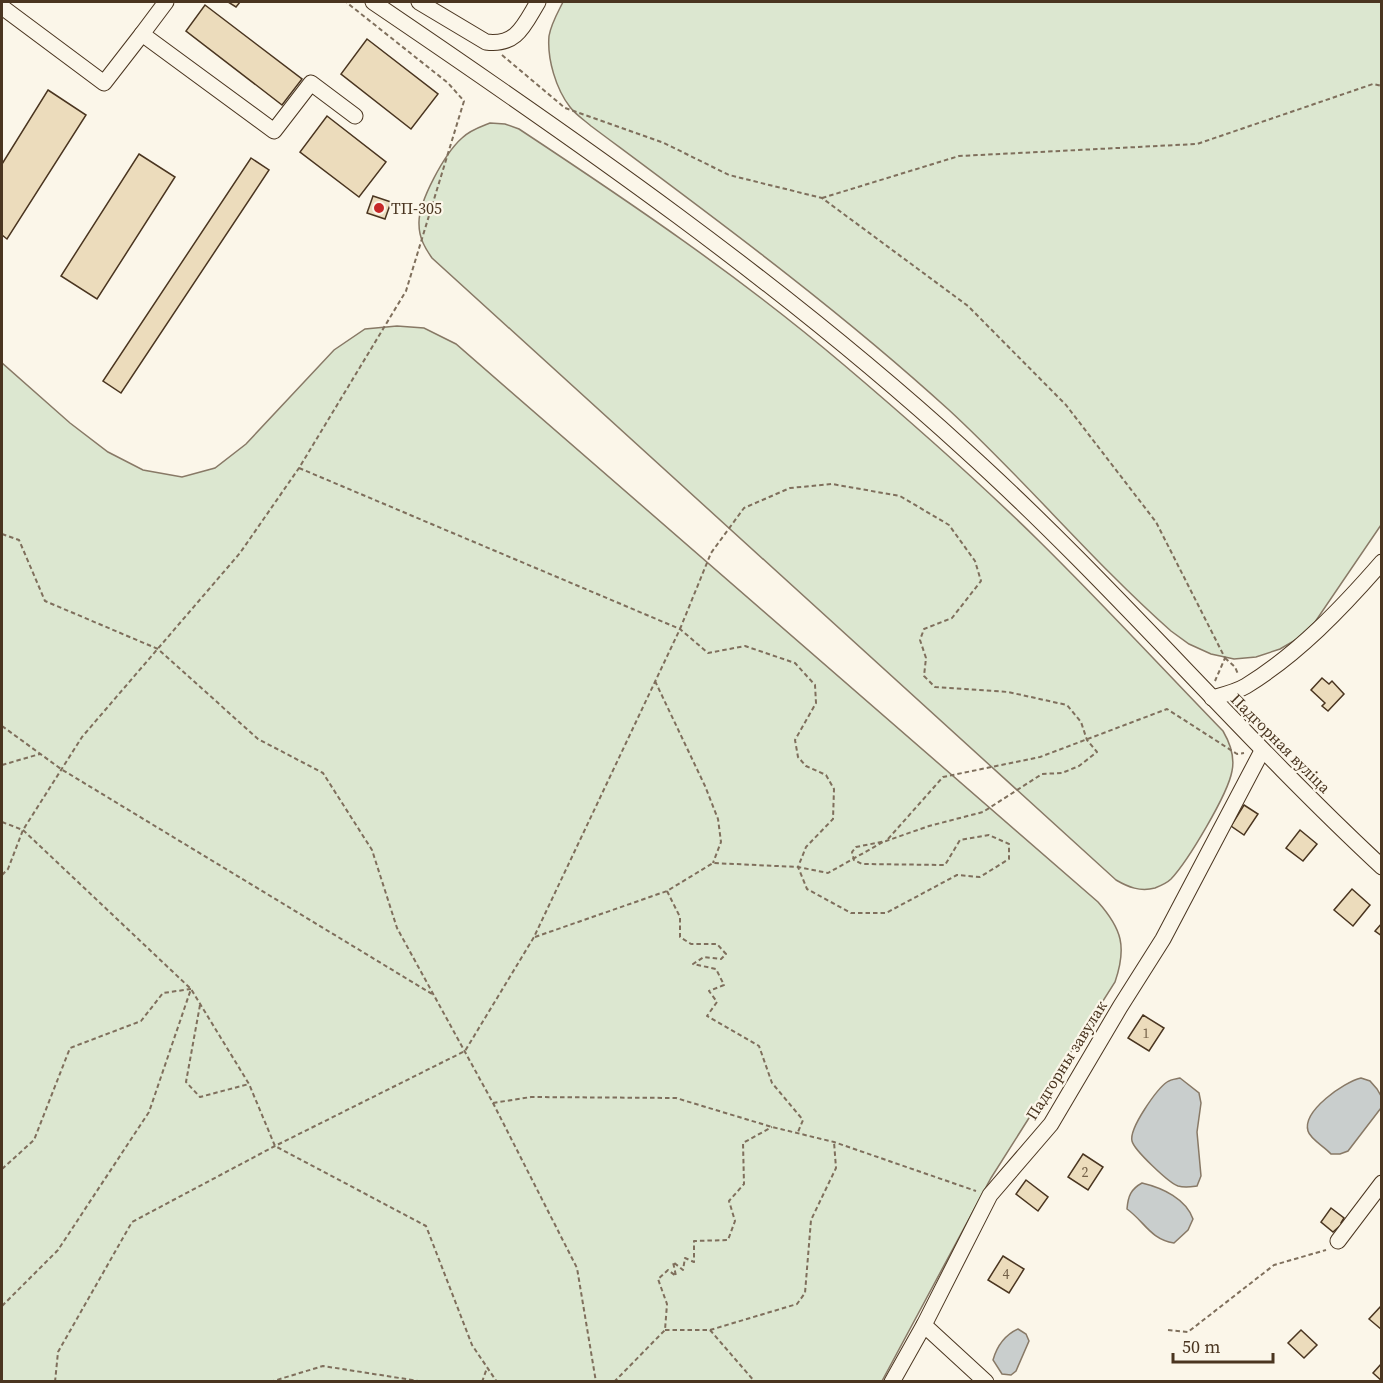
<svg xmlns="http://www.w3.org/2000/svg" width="1383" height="1383" font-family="'Source Serif 4',serif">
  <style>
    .green { fill: #dce7d0; stroke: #887966; stroke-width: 1.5 }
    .water { fill: #c9cecd; stroke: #887966; stroke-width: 1.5 }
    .building { fill: #ecdcbc; stroke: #4a3520; stroke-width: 1.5 }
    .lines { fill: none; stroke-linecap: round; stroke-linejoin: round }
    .minor-casing { stroke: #4a3520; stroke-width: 17 }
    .path { stroke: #7f6f5c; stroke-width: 2; stroke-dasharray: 4.5 3; stroke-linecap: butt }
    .minor { stroke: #fbf6e9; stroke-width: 15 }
    .poi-dot { fill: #c62828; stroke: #fbf6e9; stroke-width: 2 }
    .labels { text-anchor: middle; stroke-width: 4.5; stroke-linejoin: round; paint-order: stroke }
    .number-label { font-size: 14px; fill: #725f47 }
    .poi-label { font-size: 16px; fill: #4a3520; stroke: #fbf6e9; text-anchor: start }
    .street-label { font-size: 16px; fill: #4a3520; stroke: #fbf6e9 }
  </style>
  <rect width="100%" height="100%" fill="#fbf6e9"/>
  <g class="green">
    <path d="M563,2H1381V525L1315,622L1299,638L1280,649L1256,657L1234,659L1211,654L1189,644L1171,631C1093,562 1026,481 949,410C836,307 713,217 591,126C584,120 575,114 570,107C556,89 547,59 549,36C551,24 558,12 563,2Z"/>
    <path d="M490,123L505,124L519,129C631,203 742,278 844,365C910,421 976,479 1038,540C1101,602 1161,667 1223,731C1230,743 1235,757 1232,771C1228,794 1188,861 1171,879C1167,883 1160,886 1155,888C1140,892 1128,887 1116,880L432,258C425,248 419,238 419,224C418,202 445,153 462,138C470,130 480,127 490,123Z"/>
    <path d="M397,326L424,328L456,344L1098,902C1122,929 1127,947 1115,982L991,1178L882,1381H2V363L70,423L108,452L143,470L182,477L215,468L246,444L334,350L365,329Z"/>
  </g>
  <g class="water">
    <path d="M1180,1078L1199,1093L1201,1103L1197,1132L1201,1176L1197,1186C1190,1187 1185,1188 1178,1186C1169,1183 1134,1150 1132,1141C1129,1128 1157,1089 1167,1082C1171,1079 1176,1079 1180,1078Z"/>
    <path d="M1361,1078L1370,1081L1377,1089L1381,1096V1108L1348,1151L1340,1154H1331C1325,1147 1310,1139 1308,1131C1302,1111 1344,1082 1361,1078Z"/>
    <path d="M1142,1183C1163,1188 1186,1199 1193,1219L1188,1230L1174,1243C1150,1239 1145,1222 1127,1209C1128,1196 1131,1189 1142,1183Z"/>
    <path d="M1018,1329L1026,1334L1029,1341L1016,1371L1011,1375L1002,1374L993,1360C997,1346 1005,1335 1018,1329Z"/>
  </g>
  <g class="building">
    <polygon points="228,2 240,2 236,7"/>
    <polygon points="205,5 302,79 282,105 186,31"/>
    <polygon points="367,39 438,94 411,129 341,74"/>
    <polygon points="48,90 86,115 7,239 2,235 2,164"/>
    <polygon points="327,116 386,162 359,197 300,152"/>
    <polygon points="139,154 175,177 97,299 61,276"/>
    <polygon points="251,158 269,170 121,393 103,381"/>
    <polygon points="373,196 391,202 385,219 367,213"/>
    <polygon points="1322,678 1329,684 1332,681 1344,694 1328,711 1322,706 1325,703 1311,690"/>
    <polygon points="1244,805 1258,814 1244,835 1231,826"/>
    <polygon points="1300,830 1317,844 1303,861 1286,848"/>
    <polygon points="1352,889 1370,905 1353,926 1334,910"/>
    <polygon points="1382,923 1382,936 1375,931"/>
    <polygon points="1143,1015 1164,1028 1149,1051 1128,1038"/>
    <polygon points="1083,1154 1103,1167 1088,1190 1068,1177"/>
    <polygon points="1026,1180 1048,1197 1038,1211 1016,1194"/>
    <polygon points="1331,1208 1344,1218 1341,1223 1342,1224 1333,1232 1321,1222"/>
    <polygon points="1003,1256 1024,1269 1009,1293 988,1280"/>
    <polygon points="1382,1305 1382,1330 1369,1319"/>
    <polygon points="1301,1330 1317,1345 1304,1358 1288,1343"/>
    <polygon points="1382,1363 1382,1381 1373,1373"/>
  </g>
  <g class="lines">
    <g class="minor-casing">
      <g id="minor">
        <polyline points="166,2 142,34 274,131 311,83 355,116"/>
        <path d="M373,2C578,141 782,283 965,450C1111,582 1238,733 1382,867"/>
        <path d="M419,2L486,42C517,46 524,25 538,2"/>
        <polyline points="2,7 104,83 142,34"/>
        <path d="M1212,698C1223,695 1236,692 1246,686C1298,654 1342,608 1382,562"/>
        <polyline points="1338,1241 1382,1183"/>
        <polyline points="924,1325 986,1382"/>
        <polyline points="892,1382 924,1325 990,1195 1051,1124 1120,1007 1163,939 1262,751"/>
      </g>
    </g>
    <g class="path">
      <polyline points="502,55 565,108 664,143 729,175 822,198 968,306 1066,405 1156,522 1225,658 1215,681"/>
      <polyline points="822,198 959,156 1197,144 1373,84 1382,86"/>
      <polyline points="299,468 680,629 708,653 745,646 795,663 815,685 816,703 795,740 798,757 806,766 826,775 834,789 833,819 806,847 798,867 807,889 851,913 886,913 957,875 980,877 1009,859 1009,844 989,835 960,840 945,865 862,864 854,860 852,852 856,847 886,841 929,826 983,812 1042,774 1062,773 1079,766 1097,752 1087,740 1081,722 1067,705 1008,692 935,687 924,676 926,658 920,640 924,629 952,618 981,581 975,561 949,525 900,496 832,484 790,488 744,508 711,553 680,629"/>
      <polyline points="2,534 19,540 45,601 158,649 258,739 323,773 372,850 397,928 493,1103 577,1268 596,1382"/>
      <polyline points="1225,658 1235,667 1238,674"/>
      <polyline points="655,681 705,786 718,819 721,842 713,863"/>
      <polyline points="2,726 61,769 432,994"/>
      <polyline points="2,765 40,754"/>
      <polyline points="2,822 23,830 191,989 249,1084 275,1146 426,1226 472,1345 497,1382"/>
      <polyline points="888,839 943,777 1040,757 1167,709 1237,754 1244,753"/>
      <polyline points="2,875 8,869 23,830 82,737 240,553 299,468 406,291 464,101 448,83 346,2"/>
      <polyline points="667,891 680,917 680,937 691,944 717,944 726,954 721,959 704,957 693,964 716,969 724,985 709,991 717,1002 707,1016 759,1046 772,1083 803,1120 798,1132"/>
      <polyline points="535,937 667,891 713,863 798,867 828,873 883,842"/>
      <polyline points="200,1005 186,1082 200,1097 249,1084"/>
      <polyline points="493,1103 531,1097 676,1098 772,1127 834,1142 976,1191"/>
      <polyline points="2,1169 34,1140 70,1048 141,1021 163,993 191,989"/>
      <polyline points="2,1306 58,1250 149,1112 191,989"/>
      <polyline points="665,1330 710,1330 797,1304 805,1293 811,1220 836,1168 834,1142"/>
      <polyline points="710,1330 755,1382"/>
      <polyline points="1168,1330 1188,1332 1274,1265 1326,1250"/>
      <polyline points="55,1382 58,1352 132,1222 275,1146 465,1051 534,937 680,629"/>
      <polyline points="270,1382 323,1366 425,1382"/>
      <polyline points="482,1382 487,1368"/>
      <polyline points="614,1382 665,1330 667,1304 658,1279 668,1270 676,1276 673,1262 683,1270 685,1258 694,1262 694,1241 728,1240 735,1221 729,1201 744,1184 743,1143 772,1127"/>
    </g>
    <use href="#minor" class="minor"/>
  </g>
  <circle class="poi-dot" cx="379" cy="208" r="6"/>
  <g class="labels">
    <g class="number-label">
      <text x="1146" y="1038">1</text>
      <text x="1085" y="1177">2</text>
      <text x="1006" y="1279">4</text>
    </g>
    <g class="poi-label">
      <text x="391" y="214">ТП-305</text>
    </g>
    <g class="street-label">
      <text transform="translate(1281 743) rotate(45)" y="6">Падгорная вуліца</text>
      <text transform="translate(1066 1060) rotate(-58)" y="6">Падгорны завулак</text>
    </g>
  </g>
  <rect width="1383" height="1383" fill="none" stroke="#4a3520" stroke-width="6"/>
  <path d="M1173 1353v9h100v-9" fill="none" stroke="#4a3520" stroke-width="3"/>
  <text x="1182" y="1353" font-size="18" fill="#4a3520" stroke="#fbf6e9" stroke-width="4.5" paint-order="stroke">50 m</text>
</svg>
